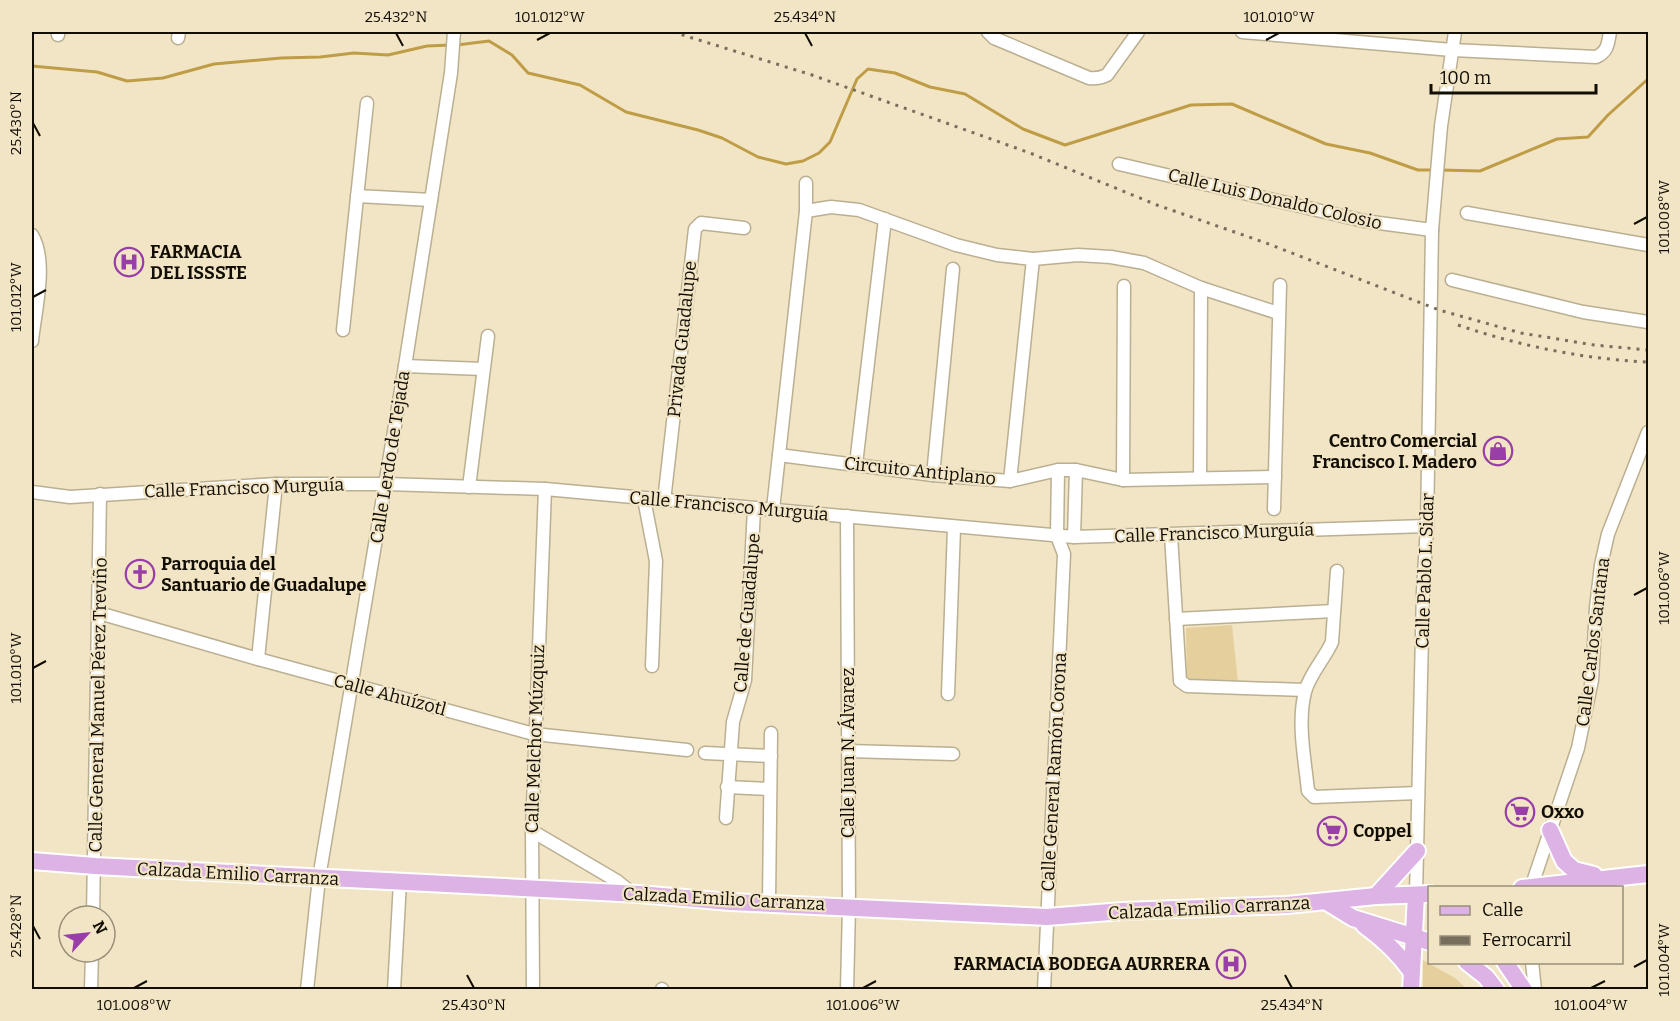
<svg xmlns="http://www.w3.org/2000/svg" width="1680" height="1021" font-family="Bitter,serif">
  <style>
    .green { fill: #e5d09d }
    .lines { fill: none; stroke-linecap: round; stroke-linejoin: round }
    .stream { stroke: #bf9d46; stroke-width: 3 }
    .minor-casing { stroke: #bbaf92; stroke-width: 15 }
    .major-casing { stroke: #fff; stroke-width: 20 }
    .minor { stroke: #fff; stroke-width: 12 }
    .major { stroke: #ddb3e5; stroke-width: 16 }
    .rail { stroke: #776f5c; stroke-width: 3; stroke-dasharray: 3 6; stroke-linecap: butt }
    .ticks { fill: none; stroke: #120e04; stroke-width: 2 }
    .labels { text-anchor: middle; stroke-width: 4.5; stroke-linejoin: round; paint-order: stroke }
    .street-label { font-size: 18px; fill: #120e04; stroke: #f2e5c6 }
    .poi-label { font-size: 18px; font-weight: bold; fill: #120e04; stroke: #f2e5c6; text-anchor: start }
    .neatline { fill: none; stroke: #120e04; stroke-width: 2 }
    .ticks-label { font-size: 15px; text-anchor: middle; fill: #120e04 }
  </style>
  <rect width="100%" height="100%" fill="#f2e5c6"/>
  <g class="green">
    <polygon points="1232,625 1238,682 1187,684 1186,628"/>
    <polygon points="1423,960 1455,978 1467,989 1423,989"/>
  </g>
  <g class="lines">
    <g class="stream">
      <polyline points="457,45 489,41 512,55 528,73 580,85 626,112 698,130 722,138 758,157 786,164 803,161 819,153 830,142 857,79 868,69 895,73 930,87 965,94 1023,129 1065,145 1191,105 1232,104 1326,144 1370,153 1418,170 1435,170"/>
      <polyline points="32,66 97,72 127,81 163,78 214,64 281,58 320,57 354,53 388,55 427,46 451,45"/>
      <polyline points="1441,170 1480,171 1557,139 1588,137 1608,115 1648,79"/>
    </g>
    <g class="minor-casing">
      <g id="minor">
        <path d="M988,32L994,38L1089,78C1097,79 1101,78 1107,75L1138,32"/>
        <path d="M1242,32L1452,50L1596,57C1608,52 1608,43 1610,32"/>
        <polyline points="58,35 58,32"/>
        <polyline points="178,38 179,32"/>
        <polyline points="1119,164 1364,221 1432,230"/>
        <polyline points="357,196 431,200"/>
        <polyline points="806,211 831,207 859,210 956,245 997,255 1033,259 1078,255 1111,257 1144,263 1201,288 1278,313"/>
        <polyline points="1467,213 1648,245"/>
        <path d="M32,235C48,262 35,310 32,341"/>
        <polyline points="1452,280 1583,312 1648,322"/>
        <polyline points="343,330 367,103"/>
        <polyline points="405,366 483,369"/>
        <polyline points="779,455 933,475 1010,481 1058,470 1076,470 1123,480 1275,477"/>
        <polyline points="856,464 885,219"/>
        <polyline points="933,475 953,269"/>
        <polyline points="1200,478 1201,288"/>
        <polyline points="1123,480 1124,286"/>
        <polyline points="1010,481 1033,259"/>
        <polyline points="469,487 488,336"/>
        <polyline points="32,492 70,497 276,484 386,484 545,489 1074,537 1427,526"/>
        <polyline points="644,499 656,561 652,666"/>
        <polyline points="664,501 695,229 701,223 744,228"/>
        <polyline points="773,509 806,211 806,183"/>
        <polyline points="1274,509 1280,285"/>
        <polyline points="847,516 849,907 847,990"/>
        <polyline points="1171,535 1180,681 1187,686 1305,690"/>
        <polyline points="1074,537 1076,470"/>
        <path d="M1337,571L1332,642C1325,658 1309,675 1305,692C1297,723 1305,760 1308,791L1314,797L1418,793"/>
        <polyline points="99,613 258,659 534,734 687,750"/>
        <polyline points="1176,619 1334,611"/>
        <polyline points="258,659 276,484"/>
        <polyline points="948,694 954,528"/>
        <polyline points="848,751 953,754"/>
        <polyline points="705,753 771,756"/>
        <polyline points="727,787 770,789"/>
        <polyline points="726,818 733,722 745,680 754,509"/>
        <polyline points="532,831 617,881 633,894"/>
        <polyline points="1531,888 1578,748 1592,680 1596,608 1601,565 1608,534 1648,432"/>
        <polyline points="1416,895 1423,591 1427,526 1432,230 1441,126 1455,32"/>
        <polyline points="769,902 771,733"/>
        <polyline points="93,916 100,494"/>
        <polyline points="1532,962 1535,990"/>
        <polyline points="662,989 662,990"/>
        <polyline points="91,990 92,952"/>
        <polyline points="307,990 319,878 405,366 451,73 454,32"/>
        <polyline points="394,990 400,882"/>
        <polyline points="533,990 532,831 545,489"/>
        <polyline points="1044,990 1064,554 1057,536 1058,470"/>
      </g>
    </g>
    <g class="major-casing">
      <g id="major">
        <polyline points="1550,830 1564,861 1574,870 1594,875"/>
        <polyline points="32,861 95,866 639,894 730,902 1047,917 1123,911 1287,905 1376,896 1430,894"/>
        <polyline points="1522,888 1648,874"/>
        <polyline points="1376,896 1417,851"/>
        <polyline points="1327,902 1353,918 1430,942"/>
        <path d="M1364,925C1382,938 1398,953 1411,971"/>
        <polyline points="1467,962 1486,977 1496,990"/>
        <polyline points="1505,962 1524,990"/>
        <polyline points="1411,990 1416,895"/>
      </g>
    </g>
    <use href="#minor" class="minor"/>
    <use href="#major" class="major"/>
    <g class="rail">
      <polyline points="673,32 812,75 1030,153 1157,205 1266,243 1439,310 1521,333 1594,345 1648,350"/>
      <path d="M1458,325C1520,346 1583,359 1648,362"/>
    </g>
  </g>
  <path class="ticks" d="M396,33L403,46M805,33L812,46M537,40L550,33M1266,40L1279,33M33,123L40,136M1634,224L1647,217M33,297L46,290M1634,595L1647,588M33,668L46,661M33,926L40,939M1634,967L1647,960M467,975L474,988M1285,975L1292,988M134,988L147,981M863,988L876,981M1591,988L1605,981"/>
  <defs>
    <g id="hospital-ring" transform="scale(1.5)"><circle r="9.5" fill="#f2e5c6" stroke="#993ea9" stroke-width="1.5"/><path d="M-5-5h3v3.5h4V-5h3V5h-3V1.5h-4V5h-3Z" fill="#993ea9"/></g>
    <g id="shop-ring" transform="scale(1.5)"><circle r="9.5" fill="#f2e5c6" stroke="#993ea9" stroke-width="1.5"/><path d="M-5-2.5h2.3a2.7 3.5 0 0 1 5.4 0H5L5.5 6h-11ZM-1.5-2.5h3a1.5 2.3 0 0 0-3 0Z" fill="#993ea9"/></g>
    <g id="church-ring" transform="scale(1.5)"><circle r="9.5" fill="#f2e5c6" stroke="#993ea9" stroke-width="1.5"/><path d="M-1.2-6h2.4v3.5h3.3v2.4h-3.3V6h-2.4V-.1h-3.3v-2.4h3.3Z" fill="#993ea9"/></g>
    <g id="supermarket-ring" transform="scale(1.5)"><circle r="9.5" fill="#f2e5c6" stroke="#993ea9" stroke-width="1.5"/><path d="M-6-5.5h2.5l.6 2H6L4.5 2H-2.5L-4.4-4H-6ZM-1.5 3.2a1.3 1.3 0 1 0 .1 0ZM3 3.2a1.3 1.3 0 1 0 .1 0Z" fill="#993ea9"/></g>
  </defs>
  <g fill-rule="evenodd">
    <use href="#hospital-ring" x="129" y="262"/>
    <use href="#shop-ring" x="1498" y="451"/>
    <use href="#church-ring" x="140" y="574"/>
    <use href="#supermarket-ring" x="1520" y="812"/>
    <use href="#supermarket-ring" x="1332" y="831"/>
    <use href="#hospital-ring" x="1231" y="964"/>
  </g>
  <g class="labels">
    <g class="street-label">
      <text transform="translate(1275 199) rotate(13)" y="6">Calle Luis Donaldo Colosio</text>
      <text transform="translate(682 339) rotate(-84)" y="6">Privada Guadalupe</text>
      <text transform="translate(390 457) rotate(-81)" y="6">Calle Lerdo de Tejada</text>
      <text transform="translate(920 471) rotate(6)" y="6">Circuito Antiplano</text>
      <text transform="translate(244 488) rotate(-2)" y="6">Calle Francisco Murguía</text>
      <text transform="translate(729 506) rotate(5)" y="6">Calle Francisco Murguía</text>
      <text transform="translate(1214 533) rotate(-2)" y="6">Calle Francisco Murguía</text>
      <text transform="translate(1425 571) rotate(-88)" y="6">Calle Pablo L. Sidar</text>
      <text transform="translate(747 613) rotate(-85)" y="6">Calle de Guadalupe</text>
      <text transform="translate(1593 642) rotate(-83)" y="6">Calle Carlos Santana</text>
      <text transform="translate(390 695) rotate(15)" y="6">Calle Ahuízotl</text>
      <text transform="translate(98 705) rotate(-89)" y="6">Calle General Manuel Pérez Treviño</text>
      <text transform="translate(535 739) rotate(-88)" y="6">Calle Melchor Múzquiz</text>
      <text transform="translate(848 753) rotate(-90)" y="6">Calle Juan N. Álvarez</text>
      <text transform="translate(1054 772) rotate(-87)" y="6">Calle General Ramón Corona</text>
      <text transform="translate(238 874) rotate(3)" y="6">Calzada Emilio Carranza</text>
      <text transform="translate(724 899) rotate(3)" y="6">Calzada Emilio Carranza</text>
      <text transform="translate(1209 908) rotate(-3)" y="6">Calzada Emilio Carranza</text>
    </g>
    <g class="poi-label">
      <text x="150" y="258">FARMACIA<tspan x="150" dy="21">DEL ISSSTE</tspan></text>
      <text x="1477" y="447" text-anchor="end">Centro Comercial<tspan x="1477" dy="21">Francisco I. Madero</tspan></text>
      <text x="161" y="570">Parroquia del<tspan x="161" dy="21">Santuario de Guadalupe</tspan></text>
      <text x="1541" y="818">Oxxo</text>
      <text x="1353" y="837">Coppel</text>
      <text x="1210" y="970" text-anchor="end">FARMACIA BODEGA AURRERA</text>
    </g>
  </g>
  <rect width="1680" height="1021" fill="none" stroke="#f2e5c6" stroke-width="66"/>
  <rect x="1428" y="886" width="195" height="78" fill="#f2e5c6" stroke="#988f78" stroke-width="1.5"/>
  <rect x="1440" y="906" width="30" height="9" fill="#ddb3e5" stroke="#988f78" stroke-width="1.5"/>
  <text x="1482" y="916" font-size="18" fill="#120e04">Calle</text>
  <rect x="1440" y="936" width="30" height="9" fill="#776f5c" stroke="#988f78" stroke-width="1.5"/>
  <text x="1482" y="946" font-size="18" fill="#120e04">Ferrocarril</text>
  <g transform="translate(87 934) rotate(63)"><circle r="28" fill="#f2e5c6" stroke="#988f78" stroke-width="1.5"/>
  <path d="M0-4.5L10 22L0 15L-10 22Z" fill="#993ea9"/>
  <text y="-9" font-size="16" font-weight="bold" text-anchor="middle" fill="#120e04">N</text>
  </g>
  <path d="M1431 84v9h165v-9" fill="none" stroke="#120e04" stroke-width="3"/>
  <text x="1440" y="84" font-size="18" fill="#120e04" stroke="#f2e5c6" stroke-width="4.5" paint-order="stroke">100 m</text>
  <rect x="33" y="33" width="1614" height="955" class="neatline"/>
  <g class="ticks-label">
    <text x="396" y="22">25.432°N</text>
    <text x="550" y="22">101.012°W</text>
    <text x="805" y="22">25.434°N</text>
    <text x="1279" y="22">101.010°W</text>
    <text transform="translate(16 123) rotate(-90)" y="5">25.430°N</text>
    <text transform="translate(1664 217) rotate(-90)" y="5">101.008°W</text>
    <text transform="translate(16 297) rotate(-90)" y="5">101.012°W</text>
    <text transform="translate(1664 588) rotate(-90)" y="5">101.006°W</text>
    <text transform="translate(16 668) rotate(-90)" y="5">101.010°W</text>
    <text transform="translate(16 926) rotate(-90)" y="5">25.428°N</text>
    <text transform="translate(1664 960) rotate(-90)" y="5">101.004°W</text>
    <text x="134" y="1010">101.008°W</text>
    <text x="474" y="1010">25.430°N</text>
    <text x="863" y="1010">101.006°W</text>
    <text x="1292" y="1010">25.434°N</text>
    <text x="1591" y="1010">101.004°W</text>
  </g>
</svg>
